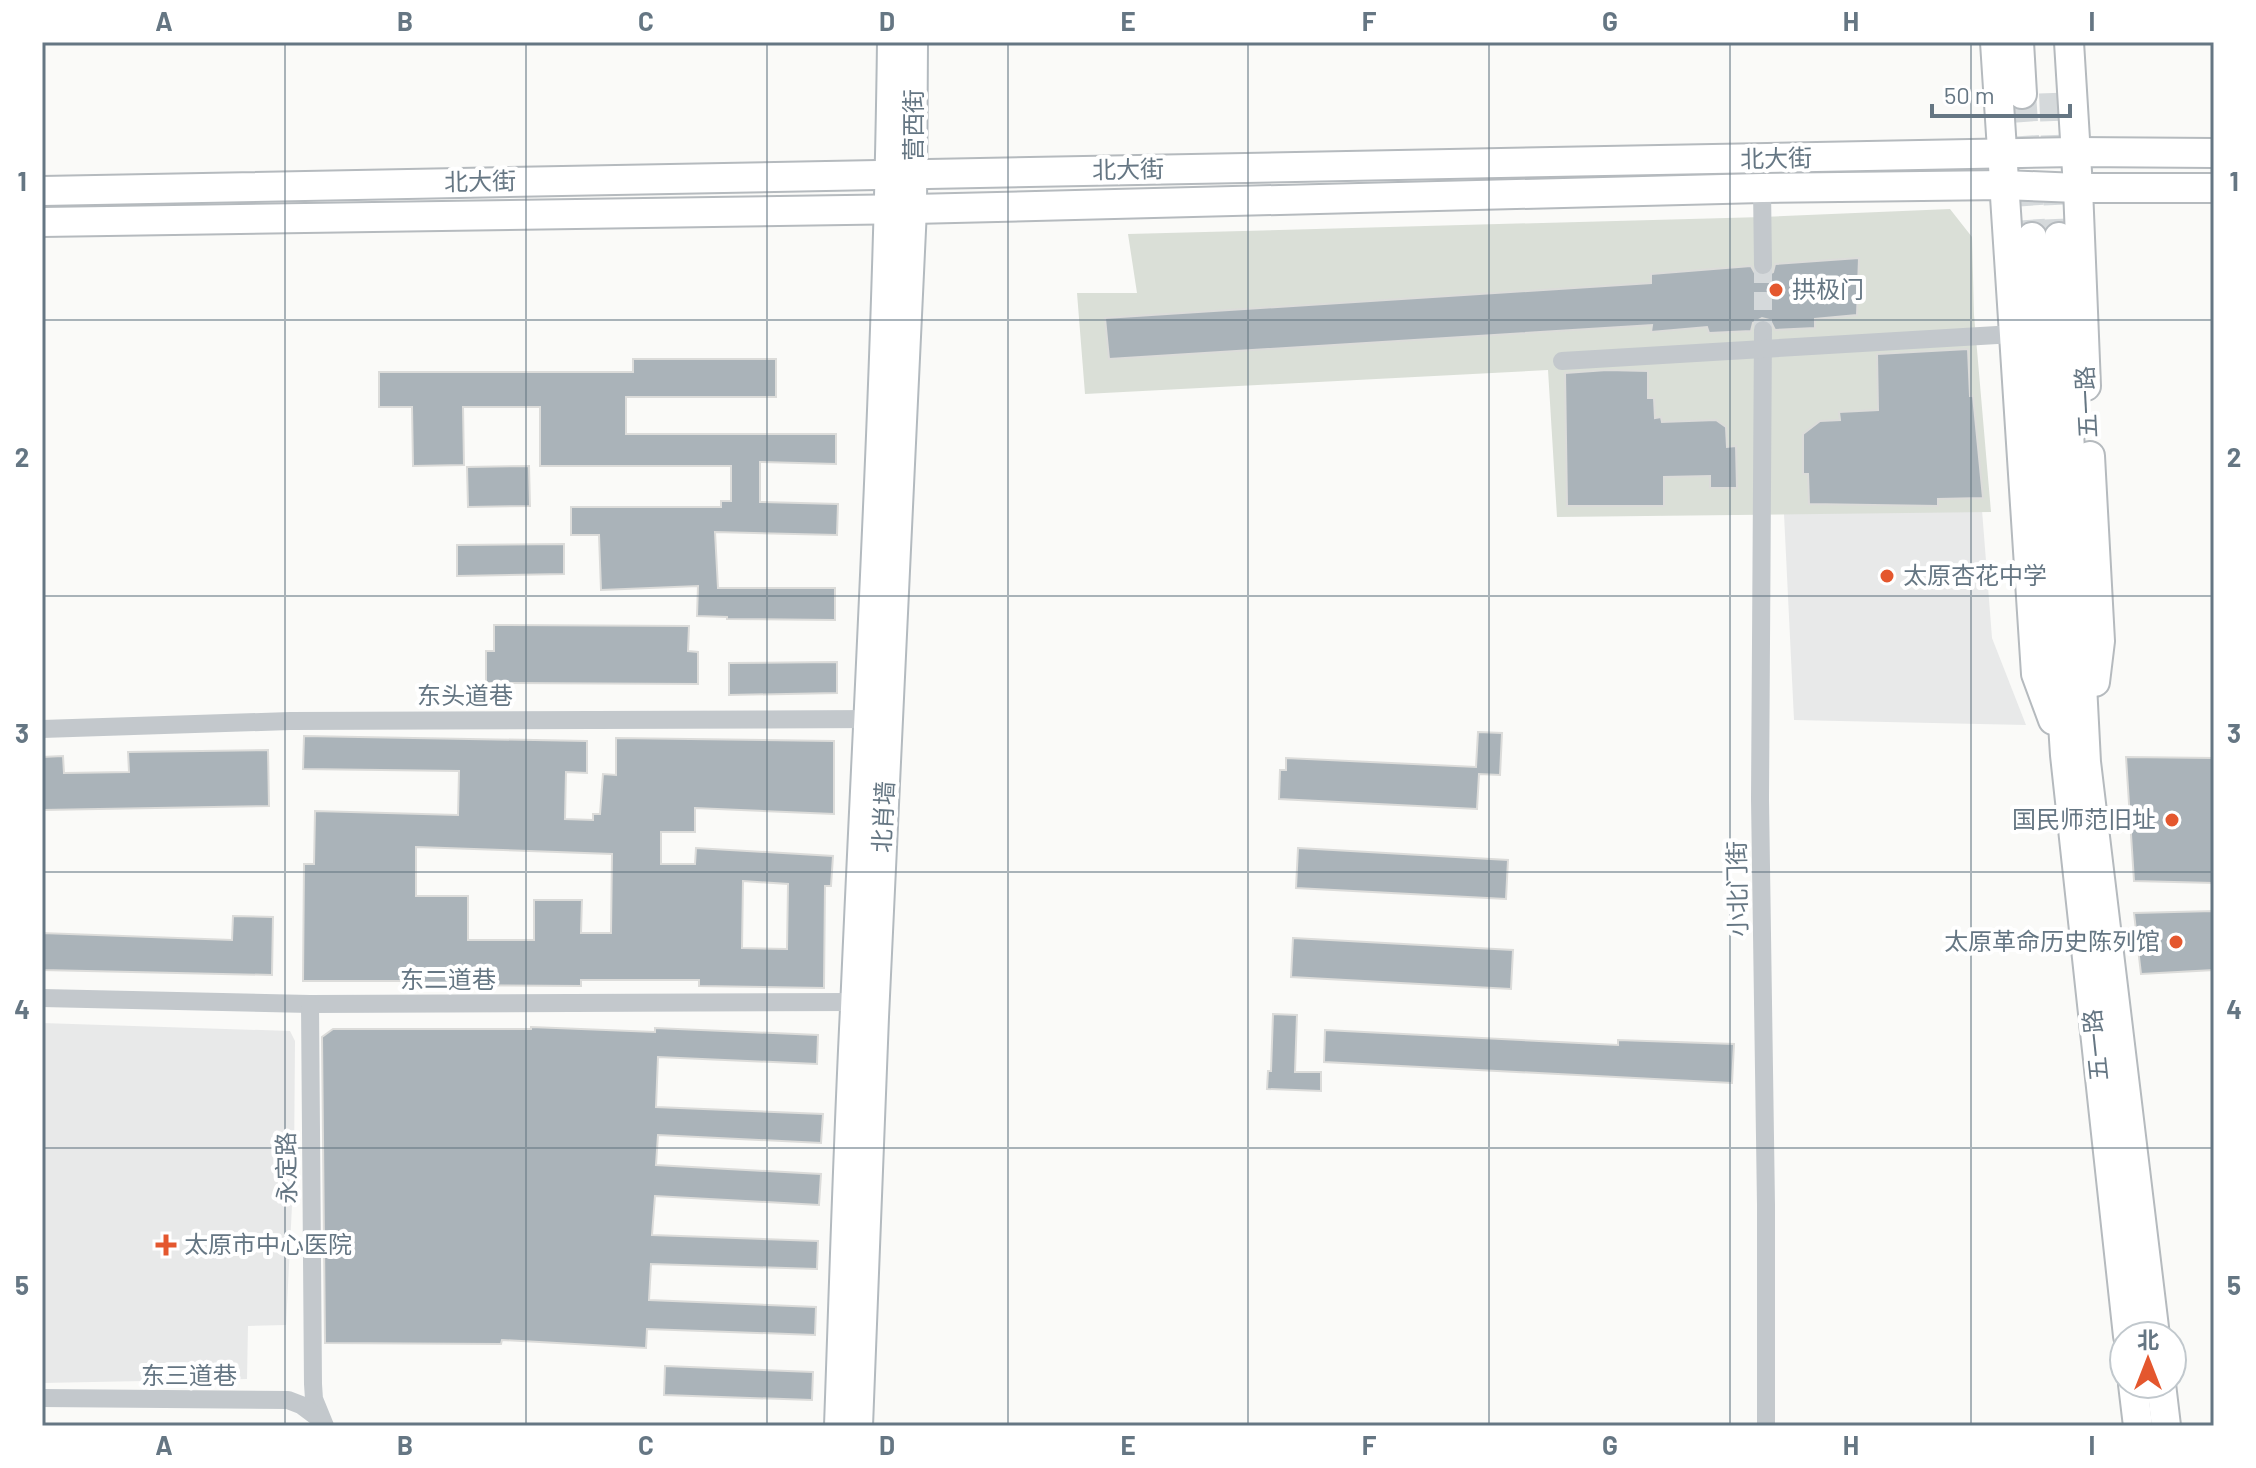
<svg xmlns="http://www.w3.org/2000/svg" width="2256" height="1468" font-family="Barlow,'Noto Sans SC',sans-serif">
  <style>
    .built { fill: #e8e9e9 }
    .green { fill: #dadfd7 }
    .building { fill: #aab3b9; stroke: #dcdcda; stroke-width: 2; fill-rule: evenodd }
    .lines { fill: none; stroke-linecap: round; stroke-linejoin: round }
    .street-tunnel { stroke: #d5d9db; stroke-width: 18; stroke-dasharray: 18 9; stroke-linecap: butt }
    .primary-tunnel { stroke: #d5d9db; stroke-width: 28; stroke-dasharray: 28 14; stroke-linecap: butt }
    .secondary-casing { stroke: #b3babf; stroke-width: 30 }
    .primary-casing { stroke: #b5babe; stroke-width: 32 }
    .street { stroke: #c3c8cc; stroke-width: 18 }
    .secondary { stroke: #fff; stroke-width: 26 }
    .primary { stroke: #fff; stroke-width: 28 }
    .grid { fill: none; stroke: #657683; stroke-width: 2; stroke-opacity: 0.55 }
    .poi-dot { fill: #e4572e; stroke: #fff; stroke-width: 3 }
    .labels { text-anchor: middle; stroke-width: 8; stroke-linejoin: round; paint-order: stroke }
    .street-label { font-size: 24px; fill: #657683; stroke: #fff }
    .poi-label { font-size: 24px; fill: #657683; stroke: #fff; text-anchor: start }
    .neatline { fill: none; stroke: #657683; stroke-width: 3 }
    .grid-label { font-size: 26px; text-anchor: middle; font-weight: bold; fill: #657683 }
  </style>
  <rect width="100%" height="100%" fill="#fafaf8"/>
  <g class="built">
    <polygon points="1982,510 1992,638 2026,725 1794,720 1784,514"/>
    <polygon points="42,1023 290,1031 295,1041 294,1166 286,1325 248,1326 247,1379 42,1383"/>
  </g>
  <polygon class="green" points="1950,209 1972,237 1974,315 1991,512 1557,517 1548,370 1085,394 1077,293 1137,293 1128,234 1763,217"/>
  <g class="building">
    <polygon points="1859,258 1857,315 1815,319 1815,328 1775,330 1770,320 1762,318 1753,323 1751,331 1709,333 1707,327 1651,332 1652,325 1109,359 1105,318 1651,283 1651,274 1751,266 1756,275 1764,277 1773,272 1775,264"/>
    <polygon points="1968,349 1970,396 1973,396 1983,498 1938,499 1938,506 1809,504 1808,474 1803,474 1803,434 1820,421 1840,420 1839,412 1878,410 1877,354"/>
    <polygon points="633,359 776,359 776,397 626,397 626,434 836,434 836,464 760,462 760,502 838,504 837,535 715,532 718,588 835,588 835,620 727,619 727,617 697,616 698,586 601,590 599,535 571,535 571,507 721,507 721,501 731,501 731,466 540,466 540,407 463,407 464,465 413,466 412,407 379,407 379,372 633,372"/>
    <polygon points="1607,370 1648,371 1648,398 1654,398 1655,418 1661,417 1662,422 1716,420 1726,427 1727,447 1736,446 1737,488 1710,488 1710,476 1664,477 1664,506 1567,506 1565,373"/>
    <polygon points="529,466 530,506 468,507 467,467"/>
    <polygon points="564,544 564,574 457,576 457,545"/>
    <polygon points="494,625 689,626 688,651 698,652 698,684 486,683 486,651 494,651"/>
    <polygon points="837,662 837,693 729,695 729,663"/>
    <polygon points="1478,732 1502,733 1500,775 1479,774 1477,809 1279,799 1280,770 1286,770 1286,758 1476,767"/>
    <path d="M304,736L587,741V773L566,772L565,819L593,820V814H600L603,774L616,775V738L834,741V814L695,808V832H661V864H695L696,848L833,856L831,886H825L824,988L699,986V980H581V986L418,985V981H303L304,864H314L315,811L458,815L459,771L303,769ZM416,847L612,854L611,933H581L582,900H534V940H468V896H416ZM743,881L788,884L787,949L742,948Z"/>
    <polygon points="268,750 269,806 42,810 42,757 63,756 64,773 129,772 128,752"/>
    <polygon points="2126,757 2214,758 2214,883 2134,881"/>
    <polygon points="1298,848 1508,860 1506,899 1296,888"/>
    <polygon points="2214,911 2214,970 2141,974 2134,913"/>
    <polygon points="233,916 273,917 272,975 42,970 42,933 232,940"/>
    <polygon points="1293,938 1513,950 1511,989 1291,977"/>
    <polygon points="1273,1014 1297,1015 1295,1072 1321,1072 1321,1091 1267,1089 1268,1071 1271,1071"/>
    <polygon points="531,1027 655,1032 655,1028 818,1035 817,1064 658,1057 656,1107 823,1114 821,1143 658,1135 656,1165 821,1174 819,1205 655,1196 652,1235 818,1241 817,1269 651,1264 649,1300 816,1307 815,1335 647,1329 646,1348 502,1340 501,1344 325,1343 322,1037 333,1029 531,1029"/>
    <polygon points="1325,1030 1618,1045 1618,1040 1734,1044 1732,1083 1324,1062"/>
    <polygon points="665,1366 813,1372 812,1400 664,1395"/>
  </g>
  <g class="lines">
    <polyline class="street-tunnel" points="1763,265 1763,330"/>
    <g class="primary-tunnel">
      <polyline points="2053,93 2059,237"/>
      <polyline points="2022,94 2032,237"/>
    </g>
    <g class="secondary-casing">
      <g id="secondary">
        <path d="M838,1426C843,1287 847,1148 854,1009C868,687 887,365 891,42"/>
        <polyline points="859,1426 875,1017 913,209 914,42"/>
      </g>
    </g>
    <g class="primary-casing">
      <g id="primary">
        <polyline points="1995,42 2036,674 2053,720"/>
        <polyline points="2019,42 2022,94"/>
        <polyline points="2069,42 2078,188 2086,386"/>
        <polyline points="42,191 2076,152 2214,153"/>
        <polyline points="42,222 913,209 1762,188 2004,185 2078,188 2214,188"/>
        <polyline points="2032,237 2065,755 2128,1336"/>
        <polyline points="2059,237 2086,762 2155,1336"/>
        <polyline points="2090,456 2100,641 2095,682"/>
        <polyline points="2133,1384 2138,1426"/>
        <polyline points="2161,1384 2166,1426"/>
      </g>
    </g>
    <g class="street">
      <polyline points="1762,188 1763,265"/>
      <polyline points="1763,330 1760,799 1766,1205 1766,1426"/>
      <polyline points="1562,361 2014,334"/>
      <polyline points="42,729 290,721 878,719"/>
      <polyline points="42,998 310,1004 854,1002"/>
      <polyline points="310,1004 313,1384 314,1399 325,1426"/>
      <polyline points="42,1398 288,1400 301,1405 321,1420"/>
    </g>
    <use href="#secondary" class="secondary"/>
    <use href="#primary" class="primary"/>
  </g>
  <path class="grid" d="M285,42V1426M526,42V1426M767,42V1426M1008,42V1426M1248,42V1426M1489,42V1426M1730,42V1426M1971,42V1426M42,320H2214M42,596H2214M42,872H2214M42,1148H2214"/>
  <g class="poi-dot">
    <circle cx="1776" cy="290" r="8"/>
    <circle cx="1887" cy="576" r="8"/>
    <circle cx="2172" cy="820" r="8"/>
    <circle cx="2176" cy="942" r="8"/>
    <path d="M162 1233h8v8h8v8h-8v8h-8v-8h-8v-8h8z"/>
  </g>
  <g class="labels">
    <g class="street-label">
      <text transform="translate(914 125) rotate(-90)" y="8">营西街</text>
      <text transform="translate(1776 159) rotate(-1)" y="8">北大街</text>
      <text transform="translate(1128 170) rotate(-1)" y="8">北大街</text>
      <text transform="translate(480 182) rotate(-1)" y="8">北大街</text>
      <text transform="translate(2087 402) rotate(-93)" y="8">五一路</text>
      <text x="465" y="704">东头道巷</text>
      <text transform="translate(884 817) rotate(-87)" y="8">北肖墙</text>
      <text transform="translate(1738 889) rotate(-91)" y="8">小北门街</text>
      <text x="448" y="988">东二道巷</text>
      <text transform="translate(2096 1045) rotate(-96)" y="8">五一路</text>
      <text transform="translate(287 1168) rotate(-91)" y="8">永定路</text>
      <text x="189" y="1384">东三道巷</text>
    </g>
    <g class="poi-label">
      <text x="1792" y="298">拱极门</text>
      <text x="1903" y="584">太原杏花中学</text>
      <text x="2156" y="828" text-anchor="end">国民师范旧址</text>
      <text x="2160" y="950" text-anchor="end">太原革命历史陈列馆</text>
      <text x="184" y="1253">太原市中心医院</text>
    </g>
  </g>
  <rect width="2256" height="1468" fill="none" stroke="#ffffff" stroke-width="88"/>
  <g transform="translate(2148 1360)"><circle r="38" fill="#ffffff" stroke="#c1c8cd" stroke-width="2"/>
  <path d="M0-6L14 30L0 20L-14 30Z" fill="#e4572e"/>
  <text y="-12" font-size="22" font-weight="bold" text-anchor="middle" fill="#657683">北</text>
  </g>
  <path d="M1932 104v12h138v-12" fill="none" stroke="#657683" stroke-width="4"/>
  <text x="1944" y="104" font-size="24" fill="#657683" stroke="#ffffff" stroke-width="6" paint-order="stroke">50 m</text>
  <rect x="44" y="44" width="2168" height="1380" class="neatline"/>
  <g class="grid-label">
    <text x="164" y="31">A</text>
    <text x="405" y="31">B</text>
    <text x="646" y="31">C</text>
    <text x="887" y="31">D</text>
    <text x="1128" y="31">E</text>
    <text x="1369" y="31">F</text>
    <text x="1610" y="31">G</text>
    <text x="1851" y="31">H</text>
    <text x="2092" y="31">I</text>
    <text x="22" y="191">1</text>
    <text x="2234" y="191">1</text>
    <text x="22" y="467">2</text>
    <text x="2234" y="467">2</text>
    <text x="22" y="743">3</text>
    <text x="2234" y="743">3</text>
    <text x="22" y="1019">4</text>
    <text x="2234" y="1019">4</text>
    <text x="22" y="1295">5</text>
    <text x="2234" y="1295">5</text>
    <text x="164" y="1455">A</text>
    <text x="405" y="1455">B</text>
    <text x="646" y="1455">C</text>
    <text x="887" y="1455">D</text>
    <text x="1128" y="1455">E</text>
    <text x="1369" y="1455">F</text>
    <text x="1610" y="1455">G</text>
    <text x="1851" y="1455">H</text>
    <text x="2092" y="1455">I</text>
  </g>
</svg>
